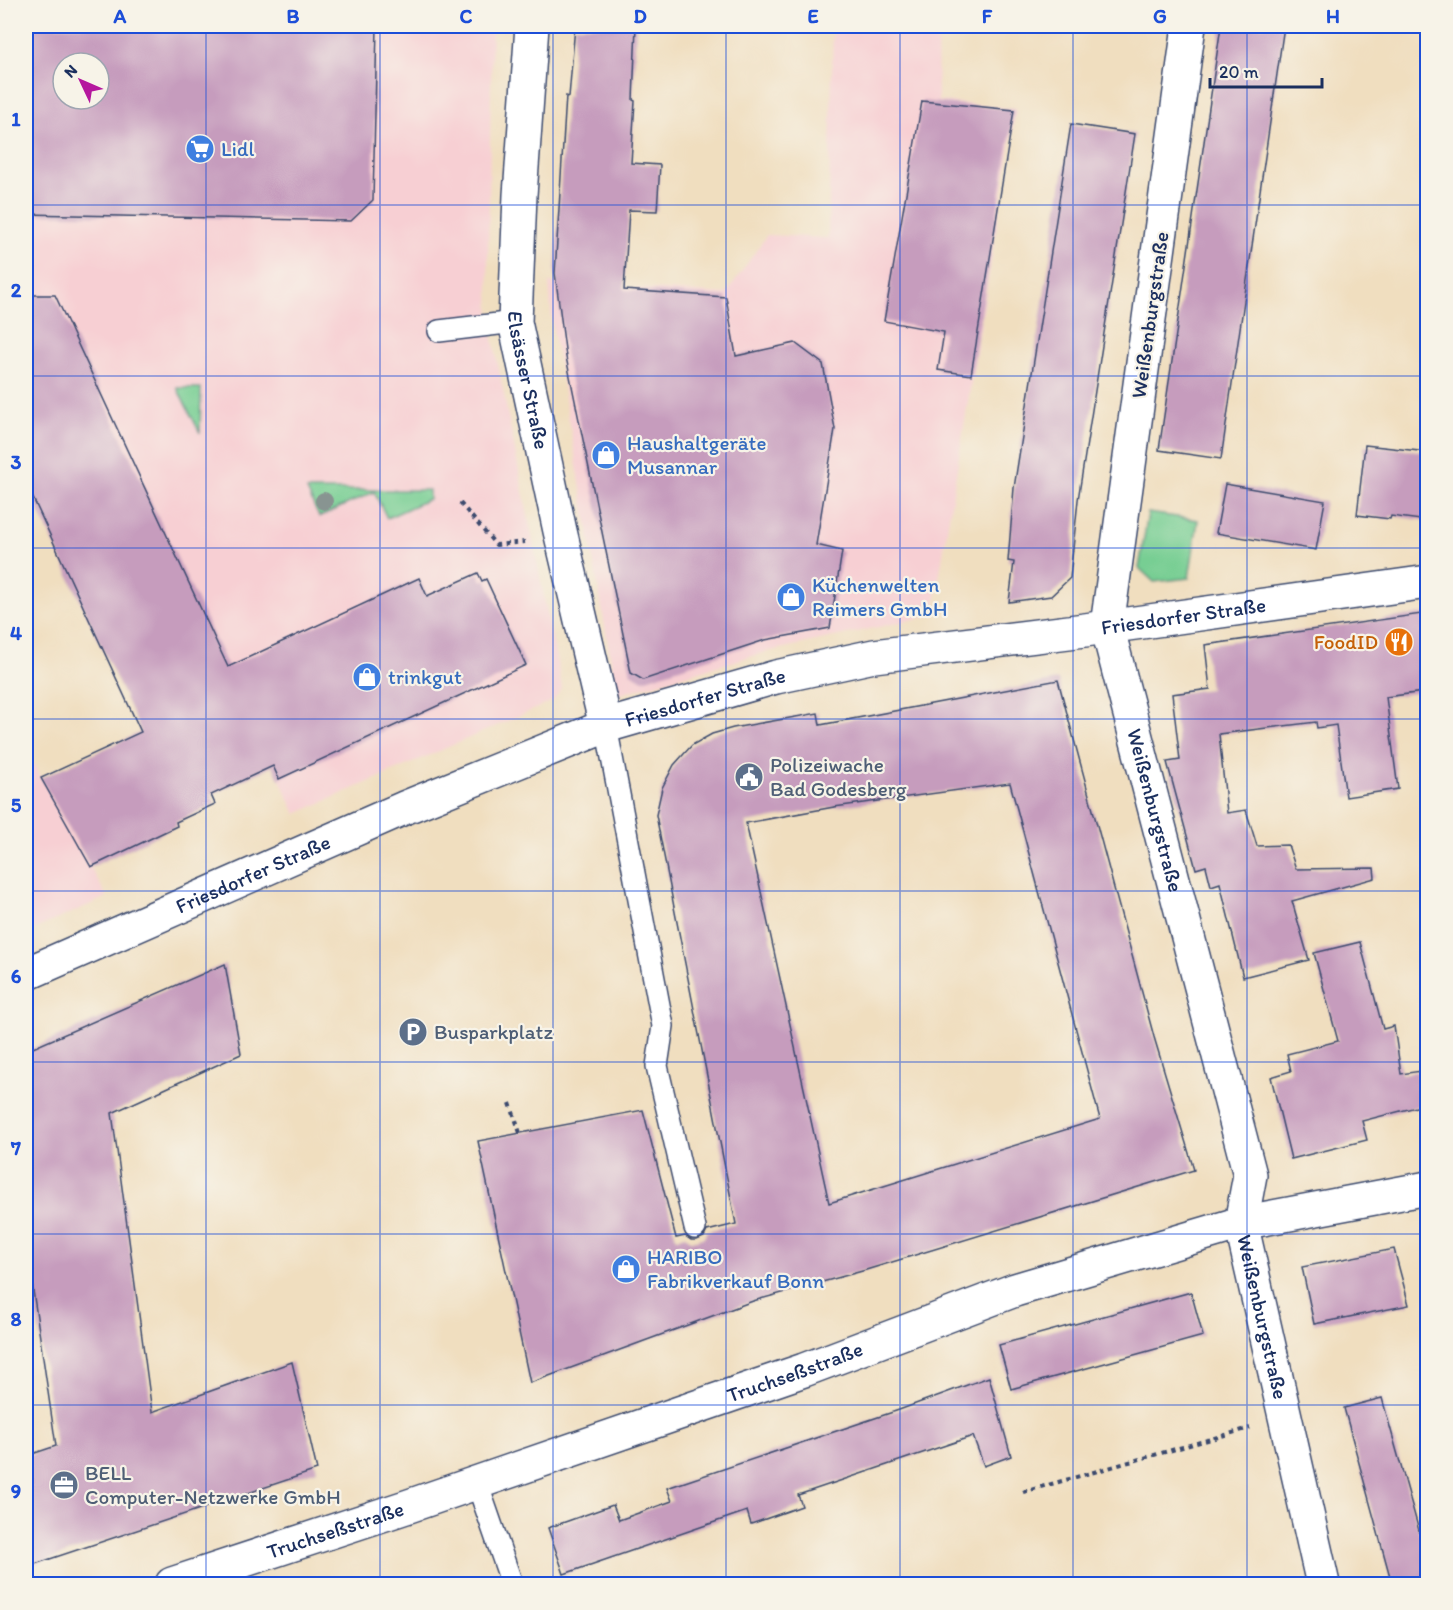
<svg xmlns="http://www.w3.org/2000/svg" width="1453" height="1610" font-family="Itim,sans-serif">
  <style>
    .built { fill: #f7cfd3; fill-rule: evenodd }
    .green { fill: #77ce93; stroke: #497e78; stroke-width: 1.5 }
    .building { fill: #c69cbd; fill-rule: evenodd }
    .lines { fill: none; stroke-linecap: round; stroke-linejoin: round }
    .service-casing { stroke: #3b496d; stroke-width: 24 }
    .minor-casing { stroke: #3b496d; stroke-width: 36 }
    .tertiary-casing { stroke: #3b496d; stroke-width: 36 }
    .path { stroke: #3b496d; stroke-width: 4; stroke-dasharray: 4.5 4.5; stroke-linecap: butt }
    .service { stroke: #fff; stroke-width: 21 }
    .minor { stroke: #fff; stroke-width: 33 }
    .tertiary { stroke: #fff; stroke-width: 33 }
    .tree { fill: #889491 }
    .grid { fill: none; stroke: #1d4ed8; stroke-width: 1.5; stroke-opacity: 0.55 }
    .labels { text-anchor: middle; stroke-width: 4.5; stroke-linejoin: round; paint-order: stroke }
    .shop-label { font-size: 21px; fill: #366cbe; stroke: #f7f3e8; text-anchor: start }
    .street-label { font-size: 21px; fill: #1b2f5e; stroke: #f7f3e8 }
    .food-label { font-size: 21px; fill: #c56008; stroke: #f7f3e8; text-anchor: end }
    .service-label { font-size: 21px; fill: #4e5e75; stroke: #f7f3e8; text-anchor: start }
    .neatline { fill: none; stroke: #1d4ed8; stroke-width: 2 }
    .grid-label { font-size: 20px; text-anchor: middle; font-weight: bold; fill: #1d4ed8 }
  </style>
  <rect width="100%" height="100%" fill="#f7f3e8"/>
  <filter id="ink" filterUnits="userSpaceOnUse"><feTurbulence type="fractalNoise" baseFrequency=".0167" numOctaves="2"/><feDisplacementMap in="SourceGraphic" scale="12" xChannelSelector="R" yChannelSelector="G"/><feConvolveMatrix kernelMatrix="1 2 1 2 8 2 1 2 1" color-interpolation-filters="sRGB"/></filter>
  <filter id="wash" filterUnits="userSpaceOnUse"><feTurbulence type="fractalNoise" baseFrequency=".008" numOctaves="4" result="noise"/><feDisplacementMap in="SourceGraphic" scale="24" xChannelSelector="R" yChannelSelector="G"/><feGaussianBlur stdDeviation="1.35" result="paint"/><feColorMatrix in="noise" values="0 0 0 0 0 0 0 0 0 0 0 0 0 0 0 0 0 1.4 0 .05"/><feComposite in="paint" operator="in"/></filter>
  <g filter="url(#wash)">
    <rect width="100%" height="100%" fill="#f0debf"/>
    <g class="built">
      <path d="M26,26H492L488,263L490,324L562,688L553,701L296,814L55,295H26ZM63,63H99V99H63Z"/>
      <polygon points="833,26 937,26 938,101 1016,109 933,615 766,652 617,695 552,323 549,283 726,294 767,235 828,238"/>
      <polygon points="26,750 107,897 26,933"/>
    </g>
    <g class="green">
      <polygon points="177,388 201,388 200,433"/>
      <polygon points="307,490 429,490 429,499 387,518 374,492 319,517"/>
      <polygon points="1148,513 1198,520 1189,578 1154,582 1139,568"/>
    </g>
    <g id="blocks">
      <g class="building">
        <path d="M26,26H377L373,200L351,221L26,214ZM63,63H99V99H63Z"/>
        <polygon points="575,26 636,26 633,100 635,101 631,163 660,165 657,211 629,210 624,290 726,297 736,356 795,343 823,364 835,429 816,545 842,551 830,628 765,640 643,680 631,673 566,357 555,273 566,96 569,97"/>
        <polygon points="1221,26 1284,26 1221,459 1159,450"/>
        <polygon points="922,101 1014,110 971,375 938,370 944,332 884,321"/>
        <polygon points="1071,124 1135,134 1078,500 1070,578 1051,596 1009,602 1014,562 1008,561 1014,488"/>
        <polygon points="26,295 55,295 228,667 419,578 427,596 478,573 482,581 486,579 526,665 279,779 273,766 211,795 215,804 176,822 177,826 91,867 41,778 141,732 26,483"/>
        <polygon points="1365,445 1428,452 1428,521 1391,516 1390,519 1357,515"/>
        <polygon points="1225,484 1325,501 1316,550 1216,533"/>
        <polygon points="1428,613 1428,682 1422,682 1423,692 1386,697 1398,789 1346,797 1336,725 1317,728 1316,722 1219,734 1227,813 1246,810 1257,846 1288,845 1296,869 1374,868 1375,878 1292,901 1309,960 1243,977 1220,883 1211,886 1206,866 1196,869 1167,762 1180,760 1172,694 1210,689 1205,645"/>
        <path d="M1058,680L1154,1037L1194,1170L866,1270L753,1301L530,1383L478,1141L643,1110L676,1238L685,1236L691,1240H697L704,1237L707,1231L736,1224L656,815L662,788L674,765L692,745L712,734L733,728L818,713L820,725ZM1010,783L1100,1119L829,1203L746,823L834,807Z"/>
        <polygon points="1360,942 1383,1029 1394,1026 1401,1074 1428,1070 1428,1104 1362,1121 1367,1140 1291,1159 1271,1077 1291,1071 1287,1054 1338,1041 1314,953"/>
        <polygon points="225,964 241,1054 112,1113 152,1412 292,1362 317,1470 26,1567 26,1456 56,1446 26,1243 26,1051"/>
        <polygon points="1394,1249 1409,1305 1314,1324 1302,1267"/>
        <polygon points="1191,1292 1203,1336 1011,1389 999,1345"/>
        <polygon points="989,1377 1011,1456 984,1466 973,1436 798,1495 802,1506 751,1524 747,1511 564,1574 548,1528 613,1505 619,1520 672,1501 667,1488 899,1410"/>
        <polygon points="1382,1398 1428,1563 1428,1584 1392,1584 1344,1408"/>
      </g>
    </g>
  </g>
  <g filter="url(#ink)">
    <use href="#blocks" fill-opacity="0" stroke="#3b496d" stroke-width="1.5"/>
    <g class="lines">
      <g class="service-casing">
        <g id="service">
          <polyline points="439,331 515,322"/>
          <polyline points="606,726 663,1026 657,1066 695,1228"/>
          <polyline points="477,1483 512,1584"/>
        </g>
      </g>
      <g class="minor-casing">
        <g id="minor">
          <path id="s1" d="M532,26L520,195L515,322L560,531L606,726"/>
          <path id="s2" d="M1189,26L1107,626L1250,1175L1241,1223L1323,1584"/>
          <path id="s3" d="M172,1584L406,1507L804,1370L1015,1290L1241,1223L1428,1188"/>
        </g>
      </g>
      <g class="tertiary-casing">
        <g id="tertiary">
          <path id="s4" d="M26,974L404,808L606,726L776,677L874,656L1085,630L1428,582"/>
        </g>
      </g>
      <g class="path">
        <polyline points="460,503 496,545 525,542"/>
        <polyline points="510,1103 520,1133"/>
        <polyline points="1023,1492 1250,1428"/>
      </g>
      <use href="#service" class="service"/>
      <use href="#minor" class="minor"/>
      <use href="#tertiary" class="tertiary"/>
    </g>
    <circle class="tree" cx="324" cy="501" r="9"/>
  </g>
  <path class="grid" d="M206,26V1584M380,26V1584M553,26V1584M726,26V1584M900,26V1584M1073,26V1584M1247,26V1584M26,205H1428M26,376H1428M26,548H1428M26,719H1428M26,891H1428M26,1062H1428M26,1234H1428M26,1405H1428"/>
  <defs>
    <g id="supermarket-disc" transform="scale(1.5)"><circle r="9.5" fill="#3f7fe0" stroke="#f7f3e8"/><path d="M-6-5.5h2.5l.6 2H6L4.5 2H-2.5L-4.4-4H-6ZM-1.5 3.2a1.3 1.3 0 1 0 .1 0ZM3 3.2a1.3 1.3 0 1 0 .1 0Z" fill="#fff"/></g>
    <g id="shop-disc" transform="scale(1.5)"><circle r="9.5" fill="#3f7fe0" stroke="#f7f3e8"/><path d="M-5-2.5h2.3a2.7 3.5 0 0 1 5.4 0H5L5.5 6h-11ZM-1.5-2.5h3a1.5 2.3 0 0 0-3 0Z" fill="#fff"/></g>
    <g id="restaurant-disc" transform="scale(1.5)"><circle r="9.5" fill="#e8710a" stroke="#f7f3e8"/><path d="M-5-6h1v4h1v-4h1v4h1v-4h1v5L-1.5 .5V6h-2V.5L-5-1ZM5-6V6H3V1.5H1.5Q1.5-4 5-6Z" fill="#fff"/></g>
    <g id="civic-disc" transform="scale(1.5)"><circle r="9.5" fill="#5c6f8a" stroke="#f7f3e8"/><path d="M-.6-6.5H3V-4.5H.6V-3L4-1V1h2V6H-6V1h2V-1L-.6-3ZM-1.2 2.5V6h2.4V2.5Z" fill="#fff"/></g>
    <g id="parking-disc" transform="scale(1.5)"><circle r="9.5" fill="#5c6f8a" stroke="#f7f3e8"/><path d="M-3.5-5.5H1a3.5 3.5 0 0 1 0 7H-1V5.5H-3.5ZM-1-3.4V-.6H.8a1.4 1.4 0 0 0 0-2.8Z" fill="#fff"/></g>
    <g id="office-disc" transform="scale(1.5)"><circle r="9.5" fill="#5c6f8a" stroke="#f7f3e8"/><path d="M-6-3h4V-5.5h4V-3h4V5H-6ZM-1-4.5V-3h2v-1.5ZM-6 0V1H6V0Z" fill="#fff"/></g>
  </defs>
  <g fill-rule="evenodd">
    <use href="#supermarket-disc" x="200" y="149"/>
    <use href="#shop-disc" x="606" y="455"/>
    <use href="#shop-disc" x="791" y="597"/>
    <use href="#restaurant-disc" x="1399" y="642"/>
    <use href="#shop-disc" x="367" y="677"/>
    <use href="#civic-disc" x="749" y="777"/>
    <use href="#parking-disc" x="413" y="1032"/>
    <use href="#shop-disc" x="626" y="1269"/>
    <use href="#office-disc" x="64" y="1485"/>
  </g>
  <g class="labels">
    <g class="shop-label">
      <text x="221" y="156">Lidl</text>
      <text x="627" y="450">Haushaltgeräte<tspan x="627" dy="24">Musannar</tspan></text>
      <text x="812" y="592">Küchenwelten<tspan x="812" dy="24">Reimers GmbH</tspan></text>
      <text x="388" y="684">trinkgut</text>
      <text x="647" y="1264">HARIBO<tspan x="647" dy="24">Fabrikverkauf Bonn</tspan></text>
    </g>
    <g class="street-label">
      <text transform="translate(1150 315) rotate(-82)" y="7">Weißenburgstraße</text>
      <text dy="7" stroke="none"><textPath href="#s1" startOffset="356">Elsässer Straße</textPath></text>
      <text dy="7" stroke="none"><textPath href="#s4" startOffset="1220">Friesdorfer Straße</textPath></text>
      <text dy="7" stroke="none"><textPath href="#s4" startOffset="734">Friesdorfer Straße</textPath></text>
      <text dy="7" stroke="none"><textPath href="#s2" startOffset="796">Weißenburgstraße</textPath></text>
      <text dy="7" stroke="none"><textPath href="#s4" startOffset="248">Friesdorfer Straße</textPath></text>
      <text dy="7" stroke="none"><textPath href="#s2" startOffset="1318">Weißenburgstraße</textPath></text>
      <text dy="7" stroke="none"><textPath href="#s3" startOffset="658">Truchseßstraße</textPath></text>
      <text dy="7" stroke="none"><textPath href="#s3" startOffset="172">Truchseßstraße</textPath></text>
    </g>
    <g class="food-label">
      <text x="1378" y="649">FoodID</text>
    </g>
    <g class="service-label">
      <text x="770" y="772">Polizeiwache<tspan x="770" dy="24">Bad Godesberg</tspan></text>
      <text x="434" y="1039">Busparkplatz</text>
      <text x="85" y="1480">BELL<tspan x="85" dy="24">Computer-Netzwerke GmbH</tspan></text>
    </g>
  </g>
  <rect width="1453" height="1610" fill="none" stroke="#f7f3e8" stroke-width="66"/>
  <g transform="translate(81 81) rotate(314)"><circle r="28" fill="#f7f3e8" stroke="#9fa5b1" stroke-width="1.5"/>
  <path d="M0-4.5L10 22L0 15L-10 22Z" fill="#b5179e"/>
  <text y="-9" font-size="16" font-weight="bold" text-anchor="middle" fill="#1b2f5e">N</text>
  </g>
  <path d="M1210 78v9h112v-9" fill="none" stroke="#1b2f5e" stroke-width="3"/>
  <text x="1219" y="78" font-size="18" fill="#1b2f5e" stroke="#f7f3e8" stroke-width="4.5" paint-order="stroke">20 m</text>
  <rect x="33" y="33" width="1387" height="1544" class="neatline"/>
  <g class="grid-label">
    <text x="120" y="23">A</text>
    <text x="293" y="23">B</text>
    <text x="466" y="23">C</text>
    <text x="640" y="23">D</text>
    <text x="813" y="23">E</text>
    <text x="987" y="23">F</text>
    <text x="1160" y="23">G</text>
    <text x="1333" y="23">H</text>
    <text x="16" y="126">1</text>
    <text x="16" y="297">2</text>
    <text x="16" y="469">3</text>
    <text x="16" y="640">4</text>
    <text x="16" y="812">5</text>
    <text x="16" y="983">6</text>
    <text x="16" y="1155">7</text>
    <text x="16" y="1326">8</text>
    <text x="16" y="1498">9</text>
  </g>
</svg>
